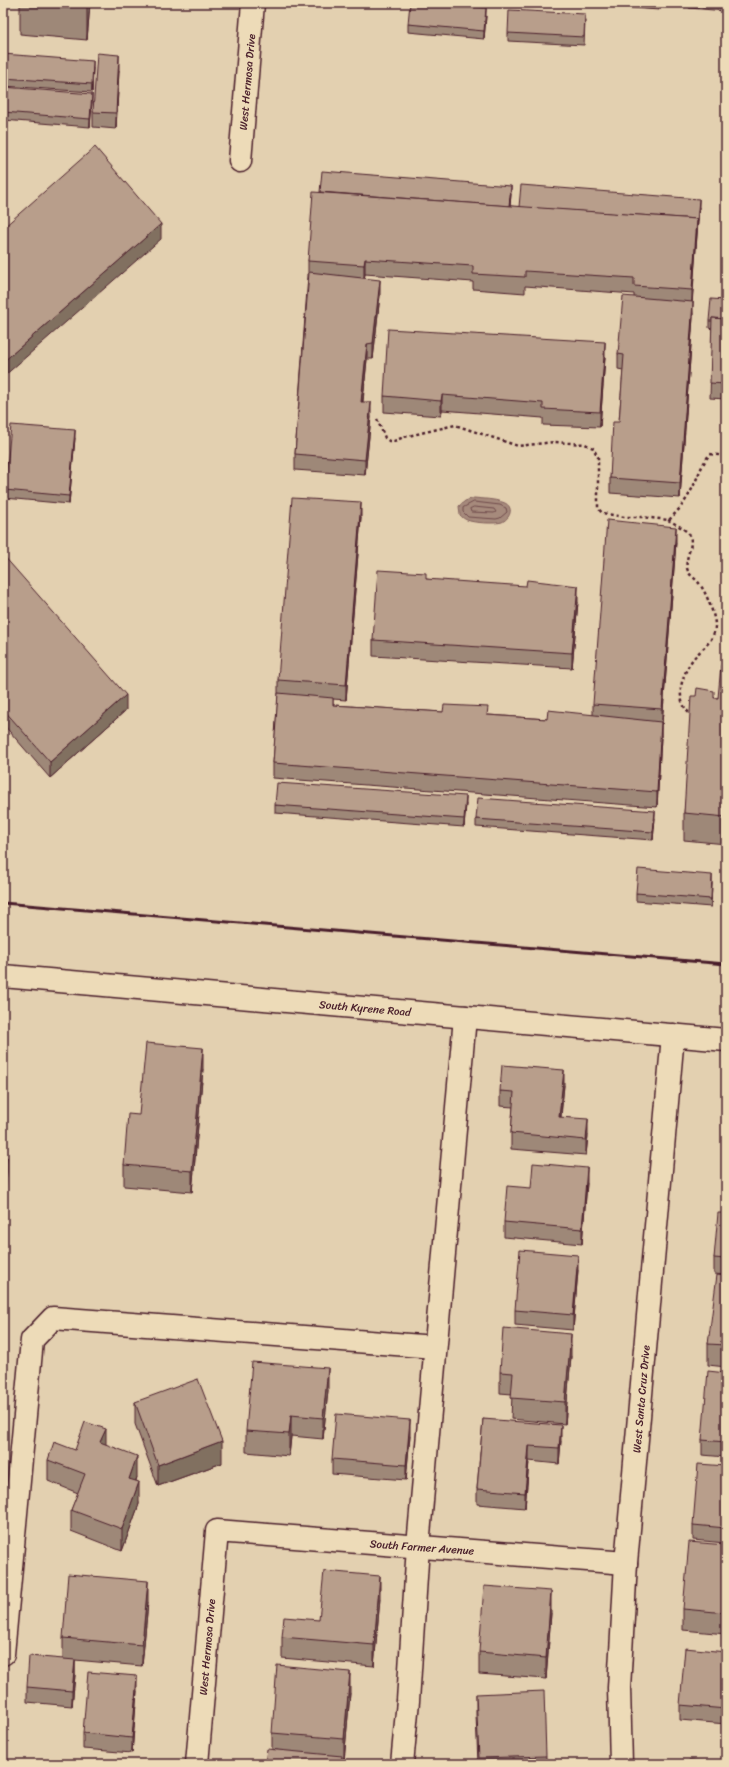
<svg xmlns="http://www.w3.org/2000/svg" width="729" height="1767" font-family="Sriracha,sans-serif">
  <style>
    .water { fill: #a68a7b; stroke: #815f5b }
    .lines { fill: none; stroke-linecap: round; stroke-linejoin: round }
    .shore { stroke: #6f4a4b; stroke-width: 1 }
    .minor-casing { stroke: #4a1f2b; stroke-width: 25 }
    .path { stroke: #4a1f2b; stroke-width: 2.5; stroke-dasharray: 3 3; stroke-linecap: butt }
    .minor { stroke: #eddbb8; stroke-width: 22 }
    .rail { stroke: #4a1f2b; stroke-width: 3 }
    .wall { fill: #9e8878; stroke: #4a1f2b }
    .shaded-wall { fill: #816f61; stroke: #4a1f2b }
    .building { fill: #b89e8b; stroke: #4a1f2b }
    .labels { text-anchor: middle; stroke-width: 4; stroke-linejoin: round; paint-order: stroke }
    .street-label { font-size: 11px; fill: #4a1f2b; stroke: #eddbb8 }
  </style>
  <rect width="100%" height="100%" fill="#e3d0b0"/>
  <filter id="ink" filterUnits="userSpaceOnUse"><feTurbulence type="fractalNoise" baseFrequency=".025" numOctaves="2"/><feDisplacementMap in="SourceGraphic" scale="8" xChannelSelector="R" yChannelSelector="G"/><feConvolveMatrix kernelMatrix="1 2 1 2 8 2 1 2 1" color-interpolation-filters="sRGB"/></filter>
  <g filter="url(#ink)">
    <path class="water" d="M474,498C483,499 494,499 502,502C514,505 512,517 502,522C496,524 473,523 467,520C464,519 462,517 460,515L459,506L465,501Z"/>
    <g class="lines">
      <g class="shore">
        <polygon points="474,502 500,505 506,508 507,512 500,518 496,519 468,517 463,512 463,508"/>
        <polygon points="474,507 494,509 496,512 494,513 471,512 470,509"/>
      </g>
      <g class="minor-casing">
        <g id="minor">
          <polyline points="240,161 253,3"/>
          <polyline points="3,976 726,1040"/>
          <polyline points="3,1654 32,1340 53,1318 435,1347"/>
          <polyline points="197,1764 217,1531 626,1563"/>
          <polyline points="402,1764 408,1701 418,1546 465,1017"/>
          <polyline points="621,1764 619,1688 626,1563 673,1035"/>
        </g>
      </g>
      <g class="path">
        <path d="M377,419L385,438L389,441H394L404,437L455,425L518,446L554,442L585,444L593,448L598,457V508L602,513L624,517H642L669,520C679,510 686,501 692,489C698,477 701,465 710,454L726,456"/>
        <path d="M668,520C674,523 681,527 686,531C698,541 684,556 687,568C689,576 694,577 698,582C705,589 716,617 715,627C714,642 701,649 693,659C684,672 677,689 683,704C685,709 689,713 692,717"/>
      </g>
      <use href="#minor" class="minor"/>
      <polyline class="rail" points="3,903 726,964"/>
    </g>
    <g class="wall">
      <polygon points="20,3 90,3 87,40 20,34"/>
      <polygon points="564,3 660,3 659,10"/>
      <polygon points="689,3 726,3 726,11 689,8"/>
      <polygon points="486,16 484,39 408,32 408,24"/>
      <polygon points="585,21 584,45 508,41 508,33"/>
      <polygon points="3,54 93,68 92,92 3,86"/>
      <polygon points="119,70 116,129 93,127 93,112"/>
      <polygon points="3,87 92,102 90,127 3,120"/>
      <polygon points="320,192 511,194 510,206 519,207 699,207 692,302 693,317 680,498 610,493 610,478 619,422 623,370 618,369 618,354 634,297 634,294 525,286 525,293 473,289 473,282 365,274 364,278 380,295 373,359 367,359 363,402 371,417 365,475 295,470 295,454 308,276 308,261"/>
      <polygon points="726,300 726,399 710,398 712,329 709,328 709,321"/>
      <polygon points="605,357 600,427 543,425 543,418 442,410 441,416 384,412 384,396"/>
      <polygon points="75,438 69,504 5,498 5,490"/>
      <polygon points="361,517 346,700 333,699 333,705 488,715 547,719 593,715 593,704 676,542 662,724 661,724 661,737 657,807 273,778 273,763 278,696 278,680"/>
      <polygon points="3,555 126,710 50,778 3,724"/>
      <polygon points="426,579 578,602 572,668 373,656 373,640"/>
      <polygon points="726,666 726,844 684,840 684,813 696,696 718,698"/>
      <polygon points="466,804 464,827 275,813 275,805"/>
      <polygon points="655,818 653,840 476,827 476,819"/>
      <polygon points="712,883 711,907 636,901 636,893"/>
      <polygon points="203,1069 192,1192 124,1186 124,1165 139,1115"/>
      <polygon points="564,1085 561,1117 588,1135 586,1155 511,1149 511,1133 513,1107 500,1106 500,1091"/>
      <polygon points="726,1138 726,1173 725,1173 725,1151"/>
      <polygon points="587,1183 582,1244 504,1237 504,1222 531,1188"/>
      <polygon points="726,1213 726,1275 714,1274 714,1258"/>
      <polygon points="578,1270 573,1330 515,1325 515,1310"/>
      <polygon points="726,1276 726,1367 708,1365 708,1344"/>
      <polygon points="571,1356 565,1424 511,1419 512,1394 500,1393 500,1372"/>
      <polygon points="726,1373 726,1457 702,1455 702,1440"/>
      <polygon points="328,1390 323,1439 291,1436 289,1456 246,1452 246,1431"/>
      <polygon points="135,1402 222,1463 158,1486 135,1424"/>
      <polygon points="483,1419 561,1441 559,1464 529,1461 525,1508 477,1504 477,1489"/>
      <polygon points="410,1435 406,1480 332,1474 332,1459"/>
      <polygon points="106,1444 137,1477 136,1481 139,1504 122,1551 71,1531 71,1510 78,1493 48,1481 48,1460 75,1450"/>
      <polygon points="726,1466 726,1543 693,1540 693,1525"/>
      <polygon points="726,1545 726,1634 683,1630 683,1609"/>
      <polygon points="380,1598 374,1666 282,1658 282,1637 319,1620"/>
      <polygon points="148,1602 142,1666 75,1660 75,1675 72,1706 27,1702 27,1687 63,1659 63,1638"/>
      <polygon points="551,1613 546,1679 479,1674 479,1652"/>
      <polygon points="726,1652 726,1724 680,1720 680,1705"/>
      <polygon points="137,1691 132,1753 83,1749 83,1733"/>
      <polygon points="350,1693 344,1761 342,1761 342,1764 272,1749 272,1733"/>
      <polygon points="476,1694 546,1756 546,1764 478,1764 476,1715"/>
    </g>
    <g class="shaded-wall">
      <polygon points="88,3 90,3 87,40 87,6"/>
      <polygon points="486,8 486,16 484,39 484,31"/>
      <polygon points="119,55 119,70 116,129 116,113"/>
      <polygon points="93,61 93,68 92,92 92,84"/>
      <polygon points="92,94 92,102 90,127 90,119"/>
      <polygon points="511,186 511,194 509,217 509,209"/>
      <polygon points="699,199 699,207 692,305 692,290"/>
      <polygon points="161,224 161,239 3,377 3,362"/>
      <polygon points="365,259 365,274 364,280 364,265"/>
      <polygon points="380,280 380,295 373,359 373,343"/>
      <polygon points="693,302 693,317 680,498 680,483"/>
      <polygon points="605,342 605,357 600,427 600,412"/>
      <polygon points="367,344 367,359 361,417 361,402"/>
      <polygon points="442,395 442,410 441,416 441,401"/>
      <polygon points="371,402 371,417 365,475 365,460"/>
      <polygon points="75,430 75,438 69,504 69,496"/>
      <polygon points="361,502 361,517 346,700 346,685"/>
      <polygon points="676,527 676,542 662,724 662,709"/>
      <polygon points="578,586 578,602 572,668 572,653"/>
      <polygon points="126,695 126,710 50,778 50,762"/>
      <polygon points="661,722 661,737 657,807 657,792"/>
      <polygon points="466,796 466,804 464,827 464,819"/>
      <polygon points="655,811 655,818 653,840 653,832"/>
      <polygon points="712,875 712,883 711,907 711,899"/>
      <polygon points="203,1048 203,1069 192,1192 192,1171"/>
      <polygon points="564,1070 564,1085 559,1132 559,1117"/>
      <polygon points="588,1119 588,1135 586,1155 586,1140"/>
      <polygon points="7,1157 7,1172 3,1222 3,1207"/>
      <polygon points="587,1168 587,1183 582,1244 582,1229"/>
      <polygon points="578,1255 578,1270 573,1330 573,1315"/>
      <polygon points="571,1334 571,1356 565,1424 565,1402"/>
      <polygon points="328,1368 328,1390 323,1439 323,1418"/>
      <polygon points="291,1415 291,1436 289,1456 289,1434"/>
      <polygon points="410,1420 410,1435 406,1480 406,1465"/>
      <polygon points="561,1425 561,1441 559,1464 559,1448"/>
      <polygon points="106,1429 106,1451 100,1442"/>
      <polygon points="222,1441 222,1463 158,1486 158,1465"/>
      <polygon points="529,1446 529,1461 525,1508 525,1493"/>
      <polygon points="137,1456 137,1477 129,1500 129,1479"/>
      <polygon points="139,1482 139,1504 122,1551 122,1529"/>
      <polygon points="380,1576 380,1598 374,1666 374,1645"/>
      <polygon points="148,1581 148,1602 142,1666 142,1645"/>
      <polygon points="551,1591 551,1613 546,1679 546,1658"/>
      <polygon points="75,1660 75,1675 72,1706 72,1691"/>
      <polygon points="350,1672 350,1693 344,1761 344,1739"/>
      <polygon points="137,1676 137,1691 132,1753 132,1738"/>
    </g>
    <g class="building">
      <polygon points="46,3 88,3 87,6"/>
      <polygon points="410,3 433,3 486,8 484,31 408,24"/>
      <polygon points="509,10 585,14 584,37 508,33"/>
      <polygon points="97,53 119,55 116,113 93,112"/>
      <polygon points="3,54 93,61 92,84 3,78"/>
      <polygon points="3,87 92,94 90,119 3,112"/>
      <polygon points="95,147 161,224 3,362 3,228"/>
      <polygon points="322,171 511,186 509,206 320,192"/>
      <polygon points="521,185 699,199 697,222 697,219 519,207"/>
      <polygon points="313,192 697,219 692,290 634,286 634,278 525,271 525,277 473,274 473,266 365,259 364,265 308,261"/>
      <polygon points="309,272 380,280 373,343 367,344 361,402 371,402 365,460 295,454"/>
      <polygon points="623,296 693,302 680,483 610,478 613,422 619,422 624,355 618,354"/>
      <polygon points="711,299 726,300 726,319 712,318 712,321 709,321"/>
      <polygon points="712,318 726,319 726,384 710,383"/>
      <polygon points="388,329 605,342 600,412 543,409 543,403 442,395 441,401 384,396"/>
      <polygon points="11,425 75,430 69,496 5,490"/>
      <polygon points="292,498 361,502 346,685 278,680"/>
      <polygon points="607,520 676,527 662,709 593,704"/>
      <polygon points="3,555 126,695 50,762 3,709"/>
      <polygon points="378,570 426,573 426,579 526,586 527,580 578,586 572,653 373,640"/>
      <polygon points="721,665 726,666 726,817 684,813 691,696 696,696 697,688 714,691 714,698 718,698"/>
      <polygon points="278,693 333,698 333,705 443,712 444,705 488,707 487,715 547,719 548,710 661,722 657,792 273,763"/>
      <polygon points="277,783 466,796 464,819 275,805"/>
      <polygon points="478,798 655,811 653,832 476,819"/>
      <polygon points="638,869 712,875 711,899 636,893"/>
      <polygon points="146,1043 203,1048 192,1171 124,1165 128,1114 139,1115"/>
      <polygon points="502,1065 564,1070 559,1117 588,1119 586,1140 511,1133 514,1092 500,1091"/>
      <polygon points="726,1138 726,1152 725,1151"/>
      <polygon points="3,1157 7,1157 3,1207"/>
      <polygon points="533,1163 587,1168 582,1229 504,1222 507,1186 531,1188"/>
      <polygon points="718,1213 726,1213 726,1259 714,1258"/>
      <polygon points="520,1250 578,1255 573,1315 515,1310"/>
      <polygon points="717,1275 726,1276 726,1345 708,1344"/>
      <polygon points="503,1328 571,1334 565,1402 511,1398 513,1373 500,1372"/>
      <polygon points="252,1362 328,1368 323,1418 291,1415 289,1434 246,1431"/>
      <polygon points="708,1371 726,1373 726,1442 702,1440"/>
      <polygon points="198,1379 222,1441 158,1465 135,1402"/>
      <polygon points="336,1414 410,1420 406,1465 332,1459"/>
      <polygon points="483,1419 561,1425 559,1448 529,1446 525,1493 477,1489"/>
      <polygon points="85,1422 106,1429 100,1442 137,1456 129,1479 139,1482 122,1529 71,1510 85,1474 48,1460 54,1442 75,1450"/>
      <polygon points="698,1464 726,1466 726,1528 693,1525"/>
      <polygon points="689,1542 726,1545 726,1613 683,1609"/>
      <polygon points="324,1571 380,1576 374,1645 282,1637 284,1617 319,1620"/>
      <polygon points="68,1574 148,1581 142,1645 63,1638"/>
      <polygon points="484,1586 551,1591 546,1658 479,1652"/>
      <polygon points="685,1648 726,1652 726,1709 680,1705"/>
      <polygon points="29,1656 75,1660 72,1691 27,1687"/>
      <polygon points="277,1665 350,1672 344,1739 272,1733"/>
      <polygon points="88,1672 137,1676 132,1738 83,1733"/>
      <polygon points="544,1691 546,1756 479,1758 476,1694"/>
      <polygon points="267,1749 342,1756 341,1764 265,1764"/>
      <polygon points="689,1760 726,1763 726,1764 689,1764"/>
      <polygon points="62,1761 95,1764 62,1764"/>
    </g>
  </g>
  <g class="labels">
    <g class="street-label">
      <text transform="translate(247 82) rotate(-85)" y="4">West Hermosa Drive</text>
      <text transform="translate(365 1008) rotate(5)" y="4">South Kyrene Road</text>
      <text transform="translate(641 1399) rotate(-85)" y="4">West Santa Cruz Drive</text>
      <text transform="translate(422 1547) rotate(4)" y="4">South Farmer Avenue</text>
      <text transform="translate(207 1647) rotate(-85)" y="4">West Hermosa Drive</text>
    </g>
  </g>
  <rect width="729" height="1767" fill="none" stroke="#eddbb8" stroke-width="16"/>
  <rect x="8" y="8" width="713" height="1751" fill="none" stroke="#4a1f2b" stroke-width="1.5" filter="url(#ink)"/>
</svg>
